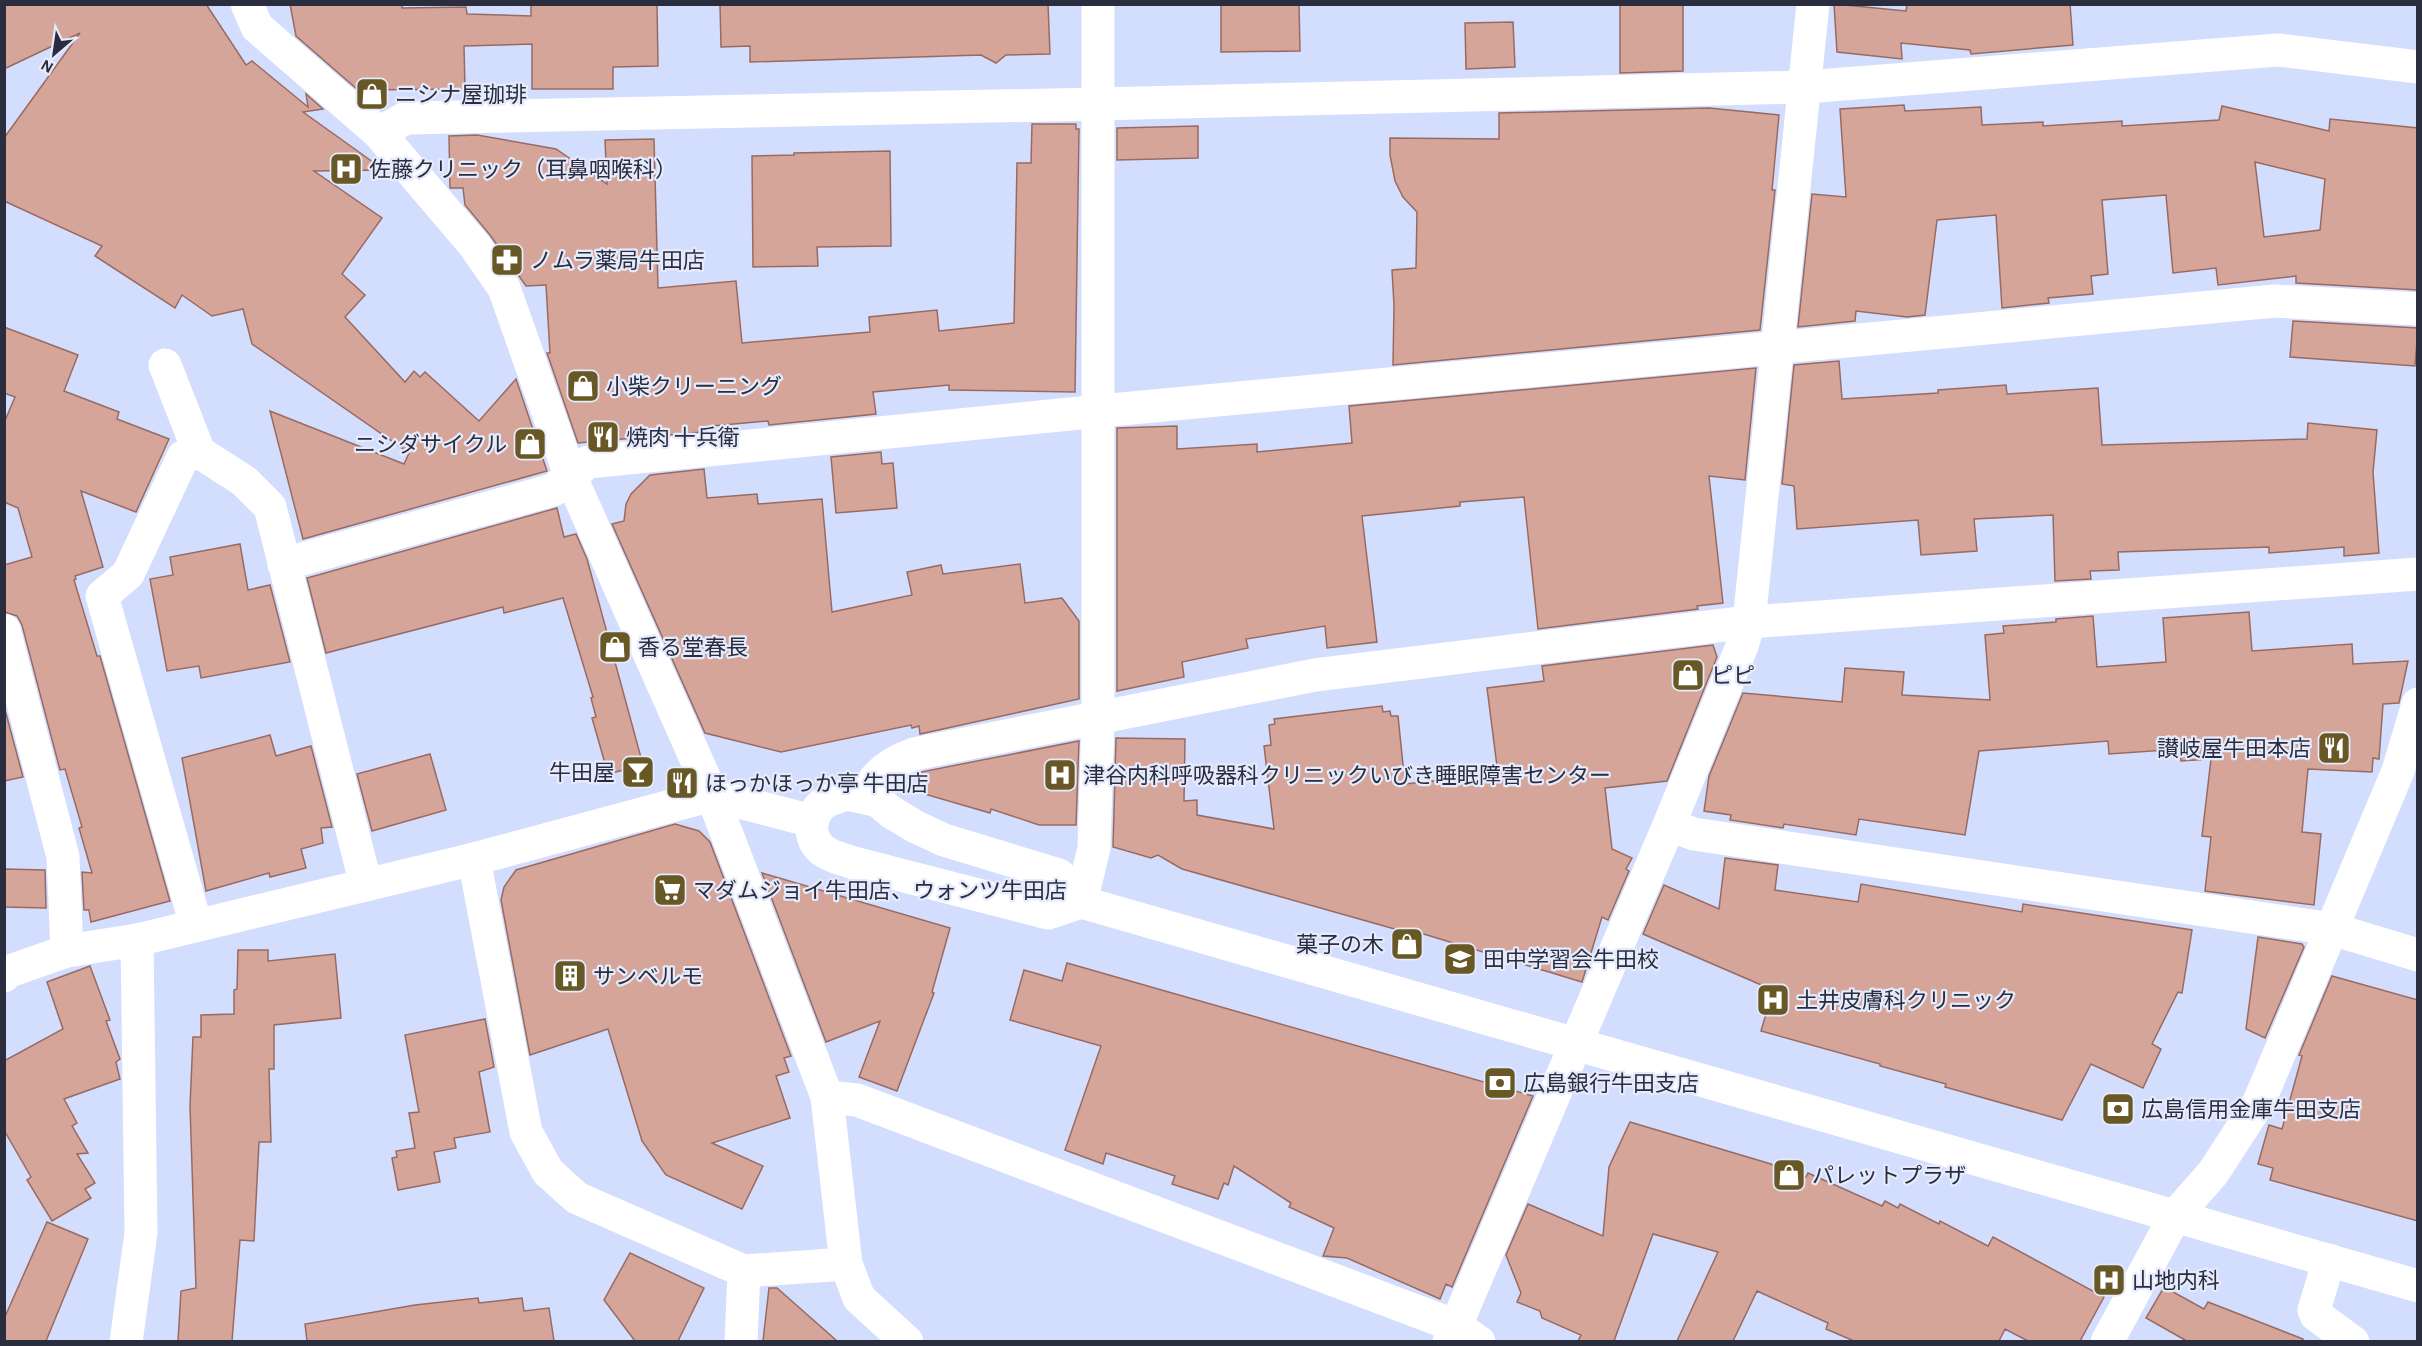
<svg xmlns="http://www.w3.org/2000/svg" width="2422" height="1346" font-family="'Alegreya Sans','Noto Sans JP',sans-serif">
  <style>
    .building { fill: #d5a59a; stroke: #986b62; stroke-width: 1.5; fill-rule: evenodd }
    .lines { fill: none; stroke-linecap: round; stroke-linejoin: round }
    .street { stroke: #fff; stroke-width: 33 }
    .secondary { stroke: #fff; stroke-width: 33 }
    .labels { text-anchor: middle; stroke-width: 4.5; stroke-linejoin: round; paint-order: stroke }
    .poi-label { font-size: 22px; fill: #292d3d; stroke: #e5ebfc; text-anchor: start }
  </style>
  <rect width="100%" height="100%" fill="#d3ddfe"/>
  <g class="building">
    <polygon points="4,4 206,4 246,65 252,61 308,107 306,94 323,109 303,112 384,170 314,171 382,218 342,274 365,295 345,317 405,382 414,371 420,377 425,372 479,421 516,379 547,471 303,539 270,411 404,464 409,453 252,344 243,309 212,316 182,295 175,308 95,256 102,246 4,201 4,138 80,33 4,69"/>
    <polygon points="290,4 402,4 402,8 466,7 467,14 531,16 531,4 657,4 658,66 613,67 613,89 532,89 532,44 464,46 465,89 358,90 296,36"/>
    <polygon points="720,4 1048,4 1050,54 1006,55 996,63 981,55 750,62 750,46 721,47"/>
    <polygon points="1221,4 1299,4 1300,51 1221,52"/>
    <polygon points="1620,4 1683,4 1683,71 1620,73"/>
    <polygon points="1834,4 1906,11 1907,4 2070,4 2073,45 1971,54 1970,50 1901,43 1902,59 1837,52"/>
    <polygon points="1513,22 1515,67 1466,69 1465,23"/>
    <path d="M1904,105L1905,111L1981,107L1982,125L2043,122V126L2122,121V126L2219,120L2222,106L2329,131L2330,119L2418,128V290L2296,283V276L2218,285L2216,268L2173,273L2166,195L2102,200L2108,274L2091,276L2093,294L2048,298L2049,303L2002,308L1996,215L1937,220L1925,315L1907,317L1856,311L1855,321L1798,327L1812,194L1846,197L1840,109ZM2255,162L2325,179L2320,230L2264,237Z"/>
    <polygon points="1709,108 1779,115 1772,190 1775,190 1760,330 1393,365 1394,305 1392,270 1416,268 1417,212 1403,197 1395,181 1390,155 1390,138 1499,139 1499,113"/>
    <polygon points="1032,124 1076,124 1076,129 1079,129 1075,392 949,390 949,385 873,392 876,414 769,425 768,421 701,427 701,432 578,443 547,353 550,353 546,285 526,286 490,235 465,205 463,188 450,188 449,136 477,135 556,149 607,184 605,140 654,139 658,288 736,281 742,343 870,332 869,317 937,310 939,331 1014,323 1017,163 1031,163"/>
    <polygon points="1198,126 1198,158 1117,160 1117,128"/>
    <polygon points="890,151 891,246 817,247 818,266 753,267 752,156 794,155 794,153"/>
    <polygon points="2293,321 2418,328 2415,366 2290,357"/>
    <polygon points="4,327 78,355 64,391 119,412 117,419 169,439 136,512 81,491 103,567 75,576 76,579 74,580 97,656 100,656 170,901 91,922 89,910 84,910 82,872 92,873 79,828 82,827 65,769 60,770 22,625 17,616 4,612 4,565 32,557 18,508 4,502 4,423 15,397 4,393"/>
    <polygon points="1839,361 1842,399 1938,393 1938,390 2006,385 2007,394 2098,388 2102,445 2307,439 2308,423 2377,430 2373,472 2379,553 2344,556 2344,547 2269,553 2269,547 2118,552 2119,570 2090,571 2091,579 2055,581 2053,515 1974,519 1977,551 1921,555 1918,520 1797,529 1794,486 1782,484 1794,365"/>
    <polygon points="1756,368 1745,480 1709,476 1723,603 1697,606 1698,609 1538,629 1524,497 1460,502 1460,506 1362,516 1377,642 1327,648 1325,626 1246,639 1248,648 1182,662 1184,677 1117,691 1117,428 1177,426 1177,449 1257,444 1257,452 1352,443 1349,406"/>
    <polygon points="881,452 882,464 893,463 897,508 836,513 831,457"/>
    <polygon points="704,469 707,498 757,494 758,504 822,499 832,612 912,595 907,572 941,565 943,574 1020,564 1025,603 1062,598 1079,621 1079,699 920,734 919,726 912,728 911,725 781,752 705,733 612,524 624,521 626,504 631,494 650,475"/>
    <polygon points="557,508 564,537 576,534 587,559 643,765 608,774 592,718 596,717 591,698 593,697 563,598 504,613 503,607 326,653 307,578"/>
    <polygon points="240,544 248,590 270,585 290,662 201,678 199,666 167,671 150,579 173,575 170,557"/>
    <polygon points="2249,612 2252,651 2352,644 2353,664 2408,661 2399,703 2383,704 2379,759 2373,758 2372,772 2308,769 2302,832 2321,834 2314,905 2205,891 2211,837 2202,836 2211,759 2181,761 2180,749 2109,754 2108,741 1979,751 1965,835 1859,819 1856,835 1784,824 1783,828 1730,820 1731,815 1704,811 1709,776 1743,693 1842,702 1845,668 1904,672 1902,695 1990,700 1985,635 2004,633 2003,626 2056,622 2056,619 2093,616 2097,667 2166,662 2163,618"/>
    <polygon points="1713,645 1717,657 1667,781 1605,788 1612,849 1632,858 1626,869 1629,871 1608,920 1602,917 1582,982 1417,932 1416,935 1182,869 1158,855 1151,858 1113,847 1116,738 1185,739 1184,801 1197,800 1197,815 1274,829 1264,746 1271,745 1269,725 1275,724 1274,719 1382,706 1383,712 1390,711 1391,716 1398,716 1405,784 1498,774 1487,688 1544,681 1542,666"/>
    <polygon points="4,706 23,777 4,781"/>
    <polygon points="270,735 276,756 311,746 332,827 321,828 323,843 301,849 306,868 270,877 269,873 206,891 182,758"/>
    <polygon points="1079,741 1076,825 1039,825 991,809 990,813 921,793 921,772"/>
    <polygon points="430,754 446,810 372,831 357,774"/>
    <polygon points="675,824 699,831 710,842 791,1056 784,1058 789,1072 776,1076 790,1118 712,1143 763,1166 742,1209 666,1175 642,1141 608,1029 530,1055 501,900 504,887 516,870"/>
    <polygon points="1725,858 1778,865 1775,890 1858,902 1861,884 2022,912 2023,904 2192,930 2182,993 2178,992 2152,1044 2161,1049 2143,1088 2091,1064 2062,1120 1945,1087 1946,1084 1880,1066 1880,1064 1761,1031 1773,990 1643,934 1664,885 1719,909"/>
    <polygon points="4,869 45,870 46,908 4,907"/>
    <polygon points="762,873 950,928 932,992 934,993 897,1091 859,1077 880,1021 826,1042"/>
    <polygon points="2258,937 2302,944 2304,947 2265,1038 2246,1029"/>
    <polygon points="238,950 268,950 268,961 335,954 341,1018 274,1025 274,1069 269,1069 271,1142 259,1142 254,1241 240,1240 232,1341 178,1341 181,1291 196,1288 190,1106 193,1037 201,1037 201,1015 234,1014 234,990 237,989"/>
    <polygon points="1067,963 1533,1096 1452,1287 1446,1284 1440,1299 1347,1258 1323,1256 1334,1228 1289,1207 1291,1203 1234,1166 1228,1185 1224,1183 1218,1199 1172,1184 1175,1176 1106,1153 1103,1164 1065,1150 1101,1046 1010,1020 1024,970 1062,981"/>
    <polygon points="90,966 110,1020 106,1021 120,1059 116,1062 120,1079 64,1099 77,1123 72,1126 88,1153 77,1154 95,1183 85,1189 91,1198 52,1221 27,1180 31,1177 4,1130 4,1061 63,1029 47,982"/>
    <polygon points="2332,976 2418,1000 2418,1221 2270,1180 2273,1168 2258,1164 2269,1125 2282,1129 2302,1056 2299,1055"/>
    <polygon points="485,1019 494,1067 479,1072 490,1132 454,1138 456,1148 434,1152 440,1182 398,1190 392,1158 397,1157 396,1151 415,1148 409,1113 419,1112 405,1035"/>
    <polygon points="1630,1122 1771,1164 1783,1171 1784,1167 1806,1177 1808,1173 1882,1206 1885,1201 1898,1208 1900,1204 1939,1224 1940,1221 1988,1246 1993,1237 2104,1297 2080,1341 2028,1341 2005,1329 1999,1341 1854,1341 1826,1329 1828,1323 1757,1291 1733,1341 1677,1341 1718,1252 1653,1234 1614,1341 1578,1341 1581,1335 1542,1318 1540,1311 1517,1302 1521,1293 1506,1255 1528,1204 1603,1236 1609,1167"/>
    <polygon points="47,1222 88,1239 46,1341 4,1341 4,1319"/>
    <polygon points="630,1253 704,1288 678,1341 635,1341 604,1300"/>
    <polygon points="2164,1287 2204,1309 2208,1302 2303,1339 2303,1341 2184,1341 2185,1340 2146,1318"/>
    <polygon points="769,1288 777,1288 837,1341 763,1341"/>
    <polygon points="478,1298 479,1303 522,1298 524,1311 549,1308 554,1341 307,1341 305,1324 415,1305"/>
  </g>
  <g class="lines">
    <g class="street">
      <polyline points="247,4 257,27 379,133 475,246 504,288 570,475 712,795 827,1097 846,1264 859,1298 907,1342"/>
      <polyline points="379,133 406,118 1098,104 1805,87 2278,50 2418,67"/>
      <polyline points="165,365 199,452 244,481 270,507 366,885"/>
      <polyline points="284,564 553,490 588,462 1100,411 2275,301 2418,309"/>
      <polyline points="4,630 63,857 67,951"/>
      <path d="M847,794L878,801L891,812L916,827L944,840L1059,875L1081,902L1048,913L854,863C846,860 835,858 827,853C811,845 807,823 818,809C824,800 838,797 847,794Z"/>
      <path d="M866,797C872,774 892,762 914,754L1315,675L1749,622L2418,574"/>
      <polyline points="1669,825 1694,834 2332,929 2418,955"/>
      <polyline points="474,859 526,1132 548,1172 577,1198 744,1271 846,1264"/>
      <polyline points="1081,902 1094,848 1098,717 1098,4"/>
      <polyline points="196,925 102,596 128,574 183,457 199,452"/>
      <polyline points="4,976 7,972 67,951 137,940 474,859 712,795 812,821"/>
      <polyline points="827,1097 857,1100 1456,1326 1479,1342"/>
      <polyline points="2329,1260 2314,1310 2316,1315 2353,1342"/>
      <polyline points="126,1342 141,1233 137,940"/>
      <polyline points="741,1342 744,1271"/>
      <polyline points="1449,1342 1669,825 1742,646 1749,622 1813,4"/>
      <polyline points="2107,1342 2175,1216 2213,1173 2259,1102 2398,771 2418,704"/>
    </g>
    <polyline class="secondary" points="1081,902 2418,1286"/>
  </g>
  <defs>
    <g id="shop-square" transform="scale(1.725)"><rect x="-9" y="-9" width="18" height="18" rx="4" fill="#685825" stroke="#e5ebfc"/><path d="M-5-2.5h2.3a2.7 3.5 0 0 1 5.4 0H5L5.5 6h-11ZM-1.5-2.5h3a1.5 2.3 0 0 0-3 0Z" fill="#fff"/></g>
    <g id="hospital-square" transform="scale(1.725)"><rect x="-9" y="-9" width="18" height="18" rx="4" fill="#685825" stroke="#e5ebfc"/><path d="M-5-5h3v3.5h4V-5h3V5h-3V1.5h-4V5h-3Z" fill="#fff"/></g>
    <g id="pharmacy-square" transform="scale(1.725)"><rect x="-9" y="-9" width="18" height="18" rx="4" fill="#685825" stroke="#e5ebfc"/><path d="M-2-6h4v4h4v4h-4v4h-4v-4h-4v-4h4Z" fill="#fff"/></g>
    <g id="restaurant-square" transform="scale(1.725)"><rect x="-9" y="-9" width="18" height="18" rx="4" fill="#685825" stroke="#e5ebfc"/><path d="M-5-6h1v4h1v-4h1v4h1v-4h1v5L-1.5 .5V6h-2V.5L-5-1ZM5-6V6H3V1.5H1.5Q1.5-4 5-6Z" fill="#fff"/></g>
    <g id="bar-square" transform="scale(1.725)"><rect x="-9" y="-9" width="18" height="18" rx="4" fill="#685825" stroke="#e5ebfc"/><path d="M-6-5H6L.8 .8V4.5H3.5V6h-7V4.5H-.8V.8Z" fill="#fff"/></g>
    <g id="supermarket-square" transform="scale(1.725)"><rect x="-9" y="-9" width="18" height="18" rx="4" fill="#685825" stroke="#e5ebfc"/><path d="M-6-5.5h2.5l.6 2H6L4.5 2H-2.5L-4.4-4H-6ZM-1.5 3.2a1.3 1.3 0 1 0 .1 0ZM3 3.2a1.3 1.3 0 1 0 .1 0Z" fill="#fff"/></g>
    <g id="school-square" transform="scale(1.725)"><rect x="-9" y="-9" width="18" height="18" rx="4" fill="#685825" stroke="#e5ebfc"/><path d="M0-5L7-2L0 1L-7-2ZM-4 1L0 2.5L4 1V4Q0 6-4 4Z" fill="#fff"/></g>
    <g id="building-square" transform="scale(1.725)"><rect x="-9" y="-9" width="18" height="18" rx="4" fill="#685825" stroke="#e5ebfc"/><path d="M-4-6H4V6H1V3H-1V6H-4ZM-2.5-4.3h1.7v1.8h-1.7ZM.8-4.3h1.7v1.8H.8ZM-2.5-1h1.7V.8h-1.7ZM.8-1h1.7V.8H.8Z" fill="#fff"/></g>
    <g id="bank-square" transform="scale(1.725)"><rect x="-9" y="-9" width="18" height="18" rx="4" fill="#685825" stroke="#e5ebfc"/><path d="M-6-4H6V4H-6ZM0-2.3a2.3 2.3 0 1 0 0 4.6a2.3 2.3 0 1 0 0-4.6Z" fill="#fff"/></g>
  </defs>
  <g fill-rule="evenodd">
    <use href="#shop-square" x="372" y="94"/>
    <use href="#hospital-square" x="346" y="169"/>
    <use href="#pharmacy-square" x="507" y="260"/>
    <use href="#shop-square" x="583" y="386"/>
    <use href="#restaurant-square" x="603" y="437"/>
    <use href="#shop-square" x="530" y="444"/>
    <use href="#shop-square" x="615" y="647"/>
    <use href="#shop-square" x="1688" y="675"/>
    <use href="#restaurant-square" x="2334" y="748"/>
    <use href="#bar-square" x="638" y="772"/>
    <use href="#hospital-square" x="1060" y="775"/>
    <use href="#restaurant-square" x="682" y="783"/>
    <use href="#supermarket-square" x="670" y="890"/>
    <use href="#shop-square" x="1407" y="944"/>
    <use href="#school-square" x="1460" y="959"/>
    <use href="#building-square" x="570" y="976"/>
    <use href="#hospital-square" x="1773" y="1000"/>
    <use href="#bank-square" x="1500" y="1083"/>
    <use href="#bank-square" x="2118" y="1109"/>
    <use href="#shop-square" x="1789" y="1175"/>
    <use href="#hospital-square" x="2109" y="1280"/>
  </g>
  <g class="labels">
    <g class="poi-label">
      <text x="395" y="102">ニシナ屋珈琲</text>
      <text x="369" y="177">佐藤クリニック（耳鼻咽喉科）</text>
      <text x="530" y="268">ノムラ薬局牛田店</text>
      <text x="606" y="394">小柴クリーニング</text>
      <text x="626" y="445">焼肉 十兵衛</text>
      <text x="507" y="452" text-anchor="end">ニシダサイクル</text>
      <text x="638" y="655">香る堂春長</text>
      <text x="1711" y="683">ピピ</text>
      <text x="2311" y="756" text-anchor="end">讃岐屋牛田本店</text>
      <text x="615" y="780" text-anchor="end">牛田屋</text>
      <text x="1083" y="783">津谷内科呼吸器科クリニックいびき睡眠障害センター</text>
      <text x="705" y="791">ほっかほっか亭 牛田店</text>
      <text x="693" y="898">マダムジョイ牛田店、ウォンツ牛田店</text>
      <text x="1384" y="952" text-anchor="end">菓子の木</text>
      <text x="1483" y="967">田中学習会牛田校</text>
      <text x="593" y="984">サンベルモ</text>
      <text x="1796" y="1008">土井皮膚科クリニック</text>
      <text x="1523" y="1091">広島銀行牛田支店</text>
      <text x="2141" y="1117">広島信用金庫牛田支店</text>
      <text x="1812" y="1183">パレットプラザ</text>
      <text x="2132" y="1288">山地内科</text>
    </g>
  </g>
  <rect width="2422" height="1346" fill="none" stroke="#292d3d" stroke-width="12"/>
  <g transform="translate(54 54) rotate(209)" stroke="#e5ebfc" stroke-width="4.5" paint-order="stroke">
  <path d="M0-4.5L10 22L0 15L-10 22Z" fill="#292d3d"/>
  <text y="-9" font-size="16" font-weight="bold" text-anchor="middle" fill="#292d3d">N</text>
  </g>
</svg>
